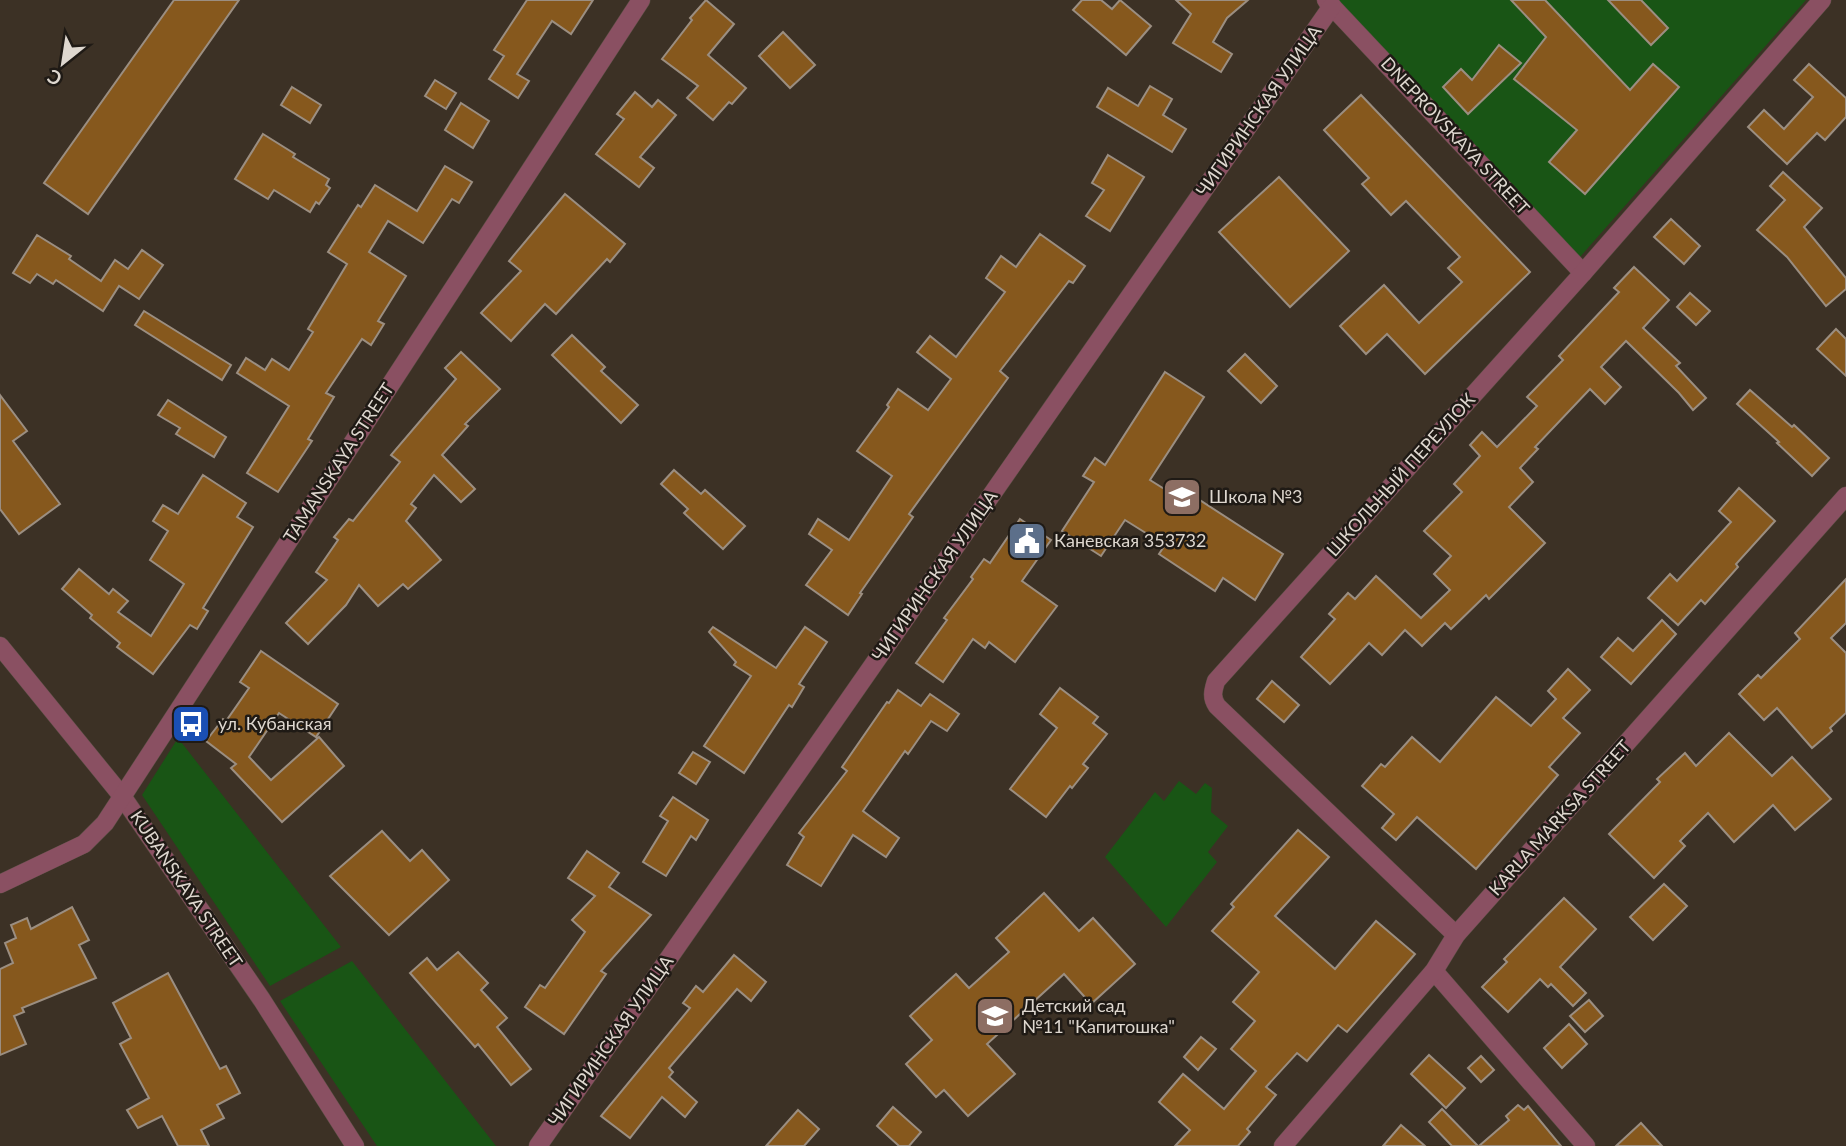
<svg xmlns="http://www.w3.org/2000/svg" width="1846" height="1146" font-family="Lato,sans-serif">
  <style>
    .green { fill: #195515 }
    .building { fill: #86581d; stroke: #9b8e81; stroke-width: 2 }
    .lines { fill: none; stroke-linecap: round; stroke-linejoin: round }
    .minor-casing { stroke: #594f44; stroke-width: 19 }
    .tertiary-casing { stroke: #594f44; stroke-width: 19 }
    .minor { stroke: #8a5062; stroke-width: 18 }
    .tertiary { stroke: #8a5062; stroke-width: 18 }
    .labels { text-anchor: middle; stroke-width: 5; stroke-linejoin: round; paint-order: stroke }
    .street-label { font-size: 18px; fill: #ded7cf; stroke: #1f1a15 }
    .poi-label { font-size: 18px; fill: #ded7cf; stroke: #1f1a15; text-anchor: start }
  </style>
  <rect width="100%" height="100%" fill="#3c3125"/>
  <g class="green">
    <polygon points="1335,0 1806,0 1580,257"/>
    <polygon points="178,738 341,947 270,986 142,795"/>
    <polygon points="1179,781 1196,794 1205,783 1212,788 1211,812 1228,826 1208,852 1217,862 1166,927 1105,857 1155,792 1164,801"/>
    <polygon points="352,961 496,1146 377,1146 280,1001"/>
  </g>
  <g class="building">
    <polygon points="174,0 239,0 88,214 44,183"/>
    <polygon points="527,0 593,0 571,34 552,21 517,74 529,81 518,98 489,79 504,56 494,50"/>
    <polygon points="706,0 734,24 708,55 746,88 732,104 729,102 713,120 687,98 698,86 662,59 692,20 690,18"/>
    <polygon points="1082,0 1101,0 1112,9 1120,0 1151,26 1126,55 1073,10"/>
    <polygon points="1176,0 1248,0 1227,18 1213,42 1232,54 1221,72 1173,43 1191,14"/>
    <polygon points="1511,0 1545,0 1630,90 1653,64 1679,87 1585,194 1549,162 1577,130 1514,79 1546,37"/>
    <polygon points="1608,0 1641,0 1668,28 1651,45"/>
    <polygon points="783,32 815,65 790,88 759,56"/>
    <polygon points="1499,45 1521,63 1468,114 1443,87 1461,69 1472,80"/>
    <polygon points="1809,64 1846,98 1846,117 1825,140 1817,133 1787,164 1748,127 1764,110 1784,129 1813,97 1794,80"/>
    <polygon points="435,80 456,93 446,109 425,96"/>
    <polygon points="1150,86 1172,99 1163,115 1186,129 1172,152 1097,107 1108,88 1138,106"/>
    <polygon points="292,87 321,105 310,123 281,105"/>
    <polygon points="635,92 652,107 658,100 676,115 640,157 654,168 639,187 596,154 624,119 617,114"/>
    <polygon points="1361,95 1530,272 1425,374 1387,334 1366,354 1340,326 1384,285 1419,323 1462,282 1448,268 1460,257 1406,201 1391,215 1362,184 1369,178 1324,130"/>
    <polygon points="461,103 489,121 473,148 445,130"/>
    <polygon points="263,134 295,154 293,157 329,179 326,185 330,188 319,204 316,202 310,212 274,190 268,199 235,179"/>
    <polygon points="1108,155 1144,177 1110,231 1086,216 1104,190 1092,183"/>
    <polygon points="445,166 472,182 459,203 452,199 423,243 388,221 369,252 406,276 378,321 384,324 371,345 362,339 326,393 334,397 308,439 312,441 278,492 247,473 289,406 237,373 246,358 265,370 272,359 289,370 313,332 308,329 347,264 328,252 358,205 361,207 375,185 417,211"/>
    <polygon points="1783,172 1822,208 1804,227 1846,278 1846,289 1826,306 1787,257 1757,230 1785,200 1770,186"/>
    <polygon points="1279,177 1349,251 1290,307 1219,232"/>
    <polygon points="565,194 625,244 610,262 607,259 556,314 545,304 511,341 481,313 521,271 509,261"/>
    <polygon points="1671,219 1700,246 1684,264 1654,237"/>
    <polygon points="1040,234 1085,266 1073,283 1069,281 1000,371 1008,378 909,514 913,517 860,593 862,594 848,615 806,585 832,550 809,534 818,519 849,540 892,476 857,451 889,407 887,405 898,389 928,410 951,379 917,352 930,336 956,357 1005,292 986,278 1001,256 1016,267"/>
    <polygon points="37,235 71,256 69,259 101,281 115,260 128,269 142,250 163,265 139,299 119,286 103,311 56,280 53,284 37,274 30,283 13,273"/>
    <polygon points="1634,267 1669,300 1643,328 1680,363 1676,366 1706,398 1693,410 1679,393 1626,341 1601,367 1621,387 1605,404 1590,389 1535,447 1538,449 1520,468 1533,482 1509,507 1545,543 1489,599 1486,595 1451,629 1445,623 1422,646 1405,630 1382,655 1369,643 1330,684 1301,657 1335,619 1329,614 1348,593 1355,599 1376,576 1421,618 1450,590 1434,574 1451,556 1424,531 1462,492 1454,484 1480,456 1470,445 1482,432 1497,447 1537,406 1527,397 1563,360 1559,356 1619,292 1614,288"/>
    <polygon points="1690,293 1710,311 1696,325 1677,307"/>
    <polygon points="144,311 231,365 222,380 135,325"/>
    <polygon points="1836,329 1846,339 1846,376 1817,349"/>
    <polygon points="572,335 605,367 601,371 638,405 621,423 552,355"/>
    <polygon points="461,352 500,389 465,424 468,426 442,455 475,489 461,502 434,475 411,504 416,508 406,521 441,560 408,589 403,584 378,606 359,585 346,605 308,644 286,623 327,580 316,572 338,540 334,537 349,519 353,521 400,462 391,455 456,379 445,368"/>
    <polygon points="1245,354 1277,386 1261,403 1228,371"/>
    <polygon points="1165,372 1204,397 1150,480 1190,505 1195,497 1283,554 1255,600 1223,578 1215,591 1159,554 1165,545 1125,520 1101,556 1062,531 1094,482 1083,476 1095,458 1105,465"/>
    <polygon points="1750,390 1792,427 1794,425 1829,458 1812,476 1777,443 1779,442 1737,404"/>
    <polygon points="0,395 27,431 13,441 60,504 19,534 0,509"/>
    <polygon points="168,400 226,437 214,457 176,434 180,428 158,415"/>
    <polygon points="674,470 701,494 705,490 745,526 723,549 684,513 688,509 661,484"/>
    <polygon points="203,475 246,503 237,517 253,527 203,608 208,611 197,629 190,625 153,674 117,647 120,643 90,618 92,615 62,589 79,569 109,594 113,589 128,601 118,612 151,636 184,584 150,560 168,531 153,521 163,505 178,514"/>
    <polygon points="1739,488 1775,521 1736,564 1738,567 1705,604 1701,600 1678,625 1648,598 1670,574 1677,581 1731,522 1719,511"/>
    <polygon points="1020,519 1051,540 1022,581 1057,606 1015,662 989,642 985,648 973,639 943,682 916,663 947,620 944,618 973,579 971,577 984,559 990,563"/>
    <polygon points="1846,579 1846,623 1831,638 1846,653 1846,713 1830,728 1832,731 1812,748 1777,708 1764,720 1739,694 1758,675 1761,678 1800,639 1795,633"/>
    <polygon points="1662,620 1676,634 1631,684 1601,657 1618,638 1633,651"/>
    <polygon points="713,627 776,668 805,627 827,642 799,684 804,687 792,707 789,705 744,773 704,746 751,676 734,665 736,662 709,632"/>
    <polygon points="261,651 338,704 316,737 279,713 249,757 271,780 319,737 344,766 282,822 231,768 236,764 206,741 223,719 226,721 249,688 240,682"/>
    <polygon points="1568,669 1590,690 1563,718 1580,733 1549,767 1558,775 1476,869 1417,817 1396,840 1382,828 1394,814 1362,786 1381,764 1385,767 1412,737 1440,762 1496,697 1531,726 1556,699 1548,691"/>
    <polygon points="1272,681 1299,705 1284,722 1257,699"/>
    <polygon points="1060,688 1098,717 1093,723 1107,734 1083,764 1088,768 1072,788 1070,786 1046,817 1010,789 1057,728 1040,714"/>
    <polygon points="898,690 921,706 930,694 959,714 947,731 931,721 908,754 905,751 863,811 899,838 886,857 853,835 821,886 787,865 804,837 799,833 847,771 842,767 887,702 889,703"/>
    <polygon points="1729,733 1772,776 1792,757 1831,799 1795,830 1773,805 1734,842 1708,813 1680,841 1685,846 1654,878 1609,834 1660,782 1657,779 1685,753 1696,766"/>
    <polygon points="693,752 710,762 696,784 679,773"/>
    <polygon points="673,797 708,820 696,840 691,836 666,876 643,862 668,821 660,816"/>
    <polygon points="1298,830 1329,857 1275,916 1335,969 1376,921 1415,954 1347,1032 1338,1025 1307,1061 1297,1053 1266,1087 1276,1095 1247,1129 1250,1132 1238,1146 1175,1146 1190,1130 1159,1102 1183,1074 1224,1109 1256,1071 1231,1049 1255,1021 1233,1002 1259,972 1212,931 1234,907 1231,904"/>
    <polygon points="382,831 410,861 422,850 449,880 389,935 330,876"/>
    <polygon points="587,851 619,873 609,887 651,915 601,971 606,974 564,1034 525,1007 540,985 545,988 585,932 572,920 595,896 568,878"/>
    <polygon points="1664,884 1687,906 1653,940 1630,917"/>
    <polygon points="1044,893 1079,931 1093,918 1135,964 1091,1004 1064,974 987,1044 1015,1074 968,1116 944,1090 936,1097 906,1064 932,1040 910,1016 956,974 969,988 1009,952 996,938"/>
    <polygon points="1564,898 1596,929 1560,967 1586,993 1573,1006 1551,984 1548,987 1540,979 1508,1012 1482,987 1507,962 1504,959"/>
    <polygon points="72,907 89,940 79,945 96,978 22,1008 24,1012 14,1016 26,1044 0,1055 0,969 13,963 5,943 16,938 11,925 27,918 31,929"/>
    <polygon points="458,952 488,983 481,990 507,1018 497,1027 531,1069 511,1085 478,1044 475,1047 410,973 427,958 437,970"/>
    <polygon points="734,955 766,982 751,1001 737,989 669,1068 673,1072 669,1077 697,1102 685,1117 662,1097 630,1138 601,1116 690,1008 683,1003 696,986 703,992"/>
    <polygon points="168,973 220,1069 226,1066 240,1093 217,1105 224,1118 201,1130 209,1146 178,1146 162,1116 138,1128 127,1110 149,1098 120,1044 131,1038 113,1003"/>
    <polygon points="1589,1000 1603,1016 1585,1032 1570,1016"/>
    <polygon points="1569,1024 1587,1044 1562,1068 1544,1048"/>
    <polygon points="1201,1037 1216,1049 1198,1070 1184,1057"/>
    <polygon points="1429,1055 1465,1088 1446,1108 1411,1074"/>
    <polygon points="1481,1056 1494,1070 1481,1082 1468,1068"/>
    <polygon points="1518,1105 1524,1110 1528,1106 1561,1146 1479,1146 1509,1120 1506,1116"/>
    <polygon points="893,1107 921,1132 909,1146 899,1146 877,1126"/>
    <polygon points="1442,1109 1478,1146 1452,1146 1429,1122"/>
    <polygon points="798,1110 819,1129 804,1146 766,1146"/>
    <polygon points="1641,1123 1662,1146 1616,1146"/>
    <polygon points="1401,1125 1425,1146 1383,1146"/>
  </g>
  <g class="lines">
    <g class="minor-casing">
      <g id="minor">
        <polyline points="1326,0 1583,273"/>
        <path d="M1456,935L1217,706C1211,697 1213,691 1216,681L1583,273L1822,0"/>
        <polyline points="1434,971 1586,1146"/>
        <polyline points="538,1146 1332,6"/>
        <polyline points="1283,1146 1434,971 1456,935 1846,496"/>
      </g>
    </g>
    <g class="tertiary-casing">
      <g id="tertiary">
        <polyline points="0,646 122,796 262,1000 355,1146"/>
        <polyline points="0,884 84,844 105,823 641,0"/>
      </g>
    </g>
    <use href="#minor" class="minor"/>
    <use href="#tertiary" class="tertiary"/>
  </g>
  <defs>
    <g id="school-square" transform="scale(2.0125)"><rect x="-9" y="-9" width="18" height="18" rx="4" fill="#8d6e63" stroke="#1f1a15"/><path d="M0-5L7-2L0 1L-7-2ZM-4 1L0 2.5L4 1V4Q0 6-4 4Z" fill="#fff"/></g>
    <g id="civic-square" transform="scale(2.0125)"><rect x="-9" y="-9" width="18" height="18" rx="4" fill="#5c6f8a" stroke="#1f1a15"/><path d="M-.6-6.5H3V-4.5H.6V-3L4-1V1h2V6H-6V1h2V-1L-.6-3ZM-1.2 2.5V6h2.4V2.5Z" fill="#fff"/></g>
    <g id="bus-square" transform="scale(2.0125)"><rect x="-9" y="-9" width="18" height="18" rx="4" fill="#1a4fb4" stroke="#1f1a15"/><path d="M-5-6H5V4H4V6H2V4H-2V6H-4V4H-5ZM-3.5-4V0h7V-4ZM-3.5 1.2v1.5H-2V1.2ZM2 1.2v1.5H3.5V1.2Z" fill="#fff"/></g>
  </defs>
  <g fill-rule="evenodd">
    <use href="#school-square" x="1182" y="497"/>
    <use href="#civic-square" x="1027" y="541"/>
    <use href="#bus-square" x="191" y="724"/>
    <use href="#school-square" x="995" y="1016"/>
  </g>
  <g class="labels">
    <g class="street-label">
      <text transform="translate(1259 111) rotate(-55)" y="6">ЧИГИРИНСКАЯ УЛИЦА</text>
      <text transform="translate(1455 136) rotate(47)" y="6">DNEPROVSKAYA STREET</text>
      <text transform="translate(339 463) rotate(-57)" y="6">TAMANSKAYA STREET</text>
      <text transform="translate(1401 475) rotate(-48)" y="6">ШКОЛЬНЫЙ ПЕРЕУЛОК</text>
      <text transform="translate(935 576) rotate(-55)" y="6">ЧИГИРИНСКАЯ УЛИЦА</text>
      <text transform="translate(1560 818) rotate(-48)" y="6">KARLA MARKSA STREET</text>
      <text transform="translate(186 889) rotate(56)" y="6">KUBANSKAYA STREET</text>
      <text transform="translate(611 1041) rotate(-55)" y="6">ЧИГИРИНСКАЯ УЛИЦА</text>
    </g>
    <g class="poi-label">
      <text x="1209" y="503">Школа №3</text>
      <text x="1054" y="547">Каневская 353732</text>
      <text x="218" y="730">ул. Кубанская</text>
      <text x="1022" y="1012">Детский сад<tspan x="1022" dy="21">№11 "Капитошка"</tspan></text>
    </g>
  </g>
  <g transform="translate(63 63) rotate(210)" stroke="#1f1a15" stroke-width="5" paint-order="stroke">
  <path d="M0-5L12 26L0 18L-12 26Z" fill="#ded7cf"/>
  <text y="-10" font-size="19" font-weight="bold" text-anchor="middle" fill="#ded7cf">С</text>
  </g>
</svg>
